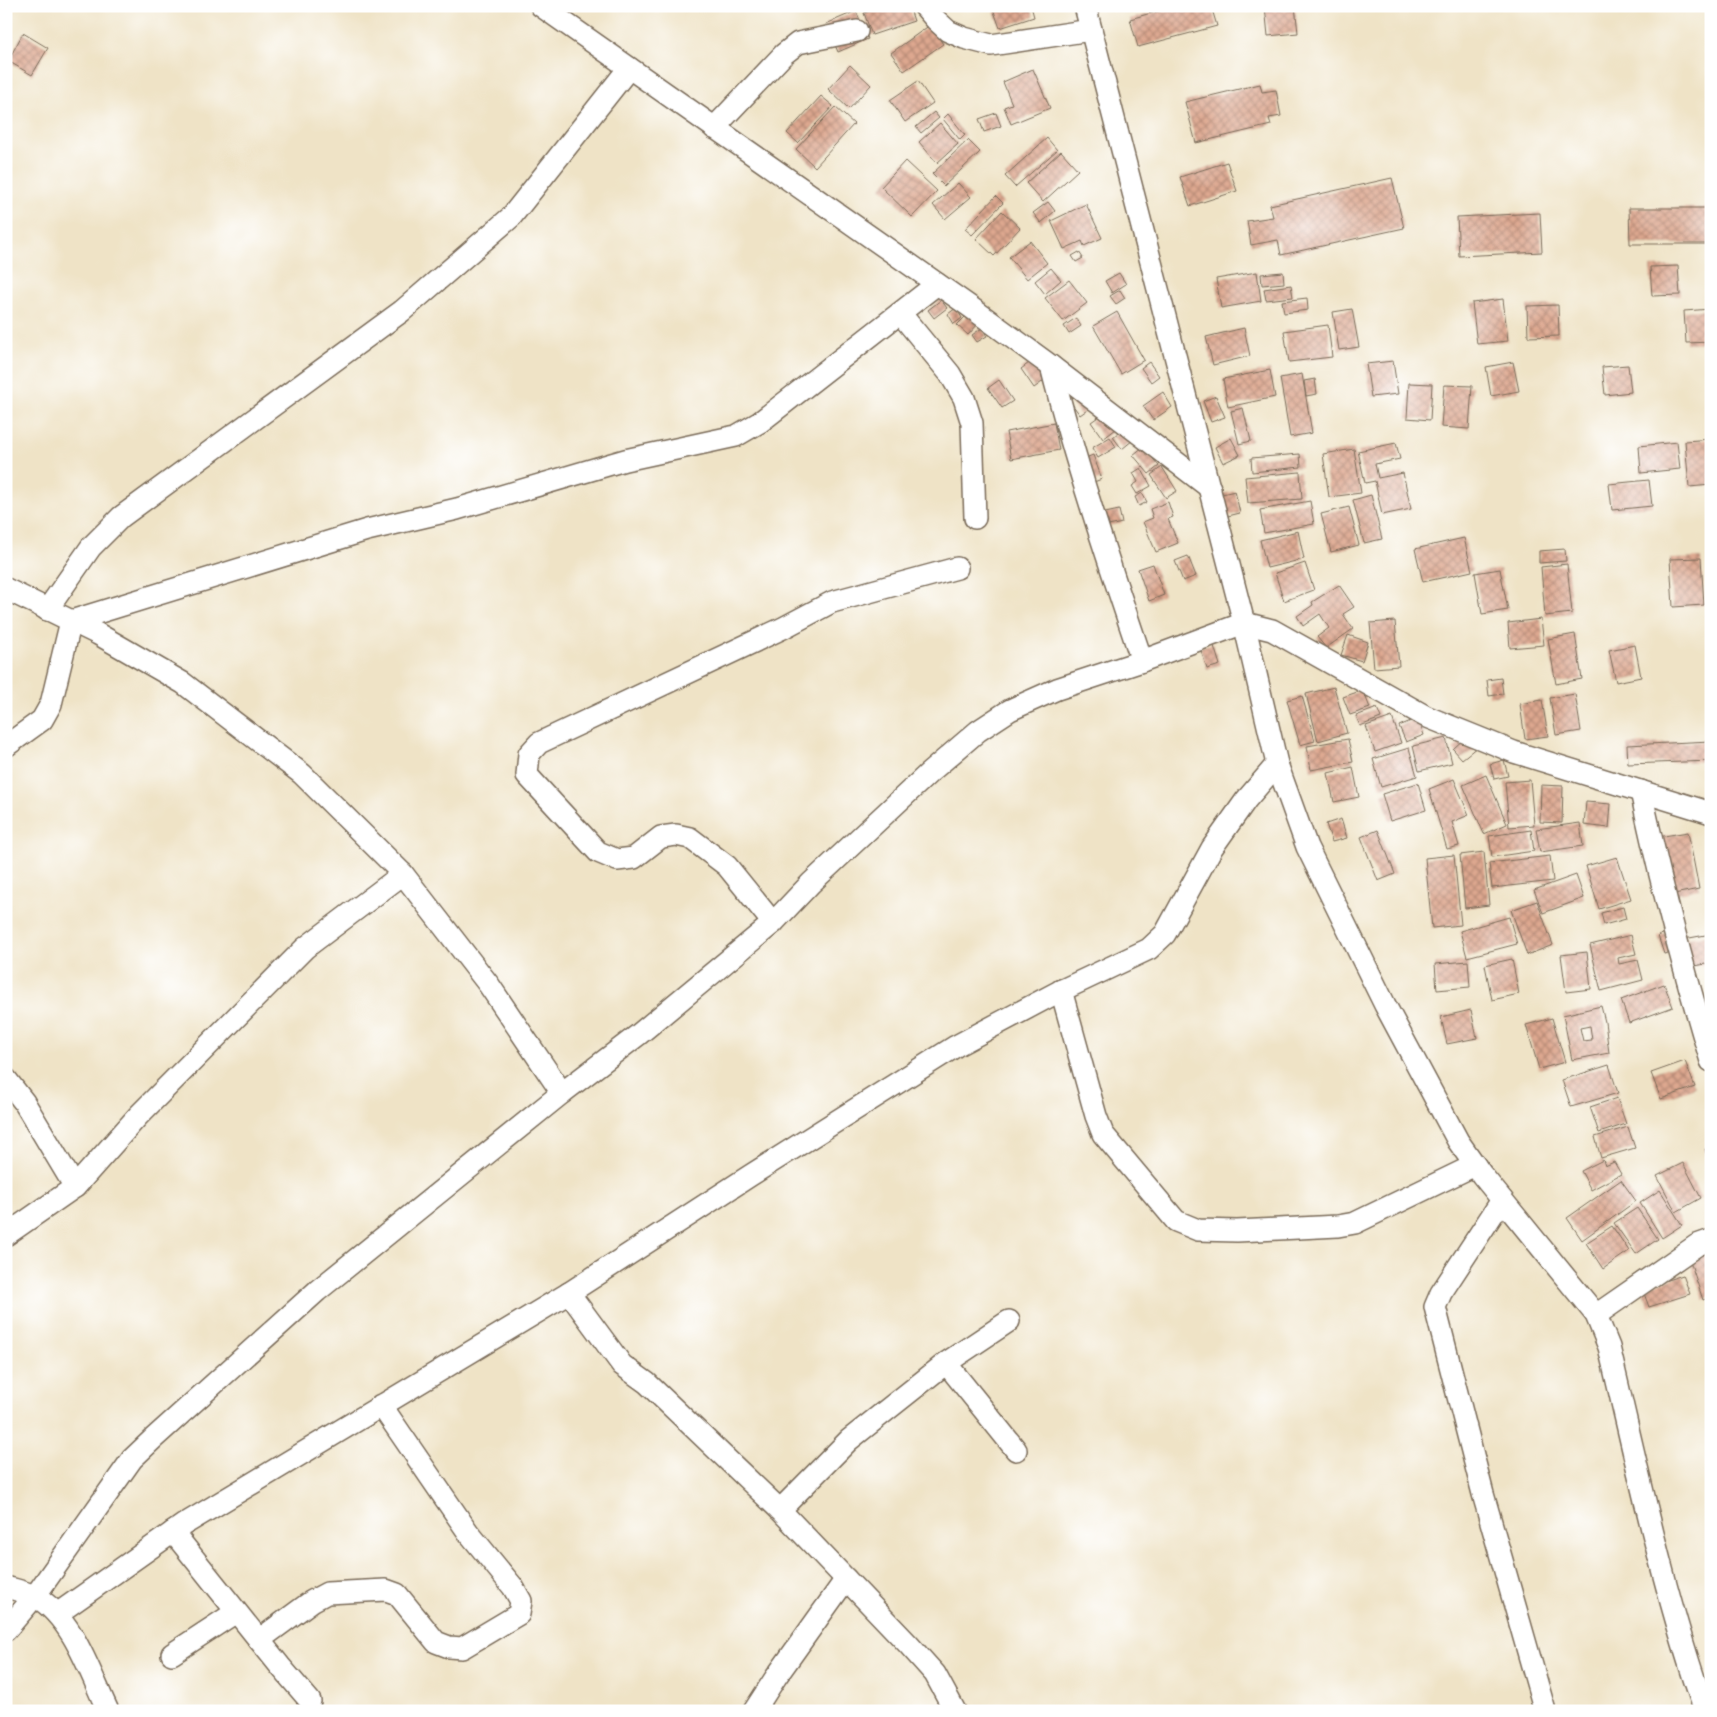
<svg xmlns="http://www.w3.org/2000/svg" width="1717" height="1717" font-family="'Comic Neue',sans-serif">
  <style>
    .building { fill: url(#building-cross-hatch); fill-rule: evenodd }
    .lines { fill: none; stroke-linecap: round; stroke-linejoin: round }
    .street-casing { stroke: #7a6b59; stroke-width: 24 }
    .street { stroke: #fff; stroke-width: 21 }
  </style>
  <defs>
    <pattern id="building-cross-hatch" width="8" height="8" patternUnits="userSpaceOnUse" patternTransform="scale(1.25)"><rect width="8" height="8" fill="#dda78f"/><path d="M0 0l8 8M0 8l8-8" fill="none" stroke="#b48874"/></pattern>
  </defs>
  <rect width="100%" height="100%" fill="#fff"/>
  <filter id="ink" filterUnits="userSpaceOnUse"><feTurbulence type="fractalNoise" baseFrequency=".02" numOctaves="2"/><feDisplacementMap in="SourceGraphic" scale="10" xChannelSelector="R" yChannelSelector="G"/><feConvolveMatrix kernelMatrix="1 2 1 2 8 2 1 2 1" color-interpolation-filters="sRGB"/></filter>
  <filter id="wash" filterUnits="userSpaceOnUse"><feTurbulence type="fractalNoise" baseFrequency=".0096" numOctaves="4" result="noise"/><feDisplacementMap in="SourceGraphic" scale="20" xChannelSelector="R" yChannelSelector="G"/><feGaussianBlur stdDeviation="1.12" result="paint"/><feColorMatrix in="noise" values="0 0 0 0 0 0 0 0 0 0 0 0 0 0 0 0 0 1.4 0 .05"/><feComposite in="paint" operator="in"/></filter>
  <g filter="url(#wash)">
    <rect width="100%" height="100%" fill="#efe3c6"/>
    <g id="blocks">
      <g class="building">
        <polygon points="883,6 909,6 914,21 872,35 864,13"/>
        <polygon points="992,6 1031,6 1034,17 1000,28"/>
        <polygon points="1176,6 1211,6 1217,26 1138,47 1130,19"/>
        <polygon points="1265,6 1295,6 1298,33 1268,36"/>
        <polygon points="856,11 868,39 838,52 826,24"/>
        <polygon points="930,25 943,44 904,71 891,53"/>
        <polygon points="23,33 48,48 32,75 8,61"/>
        <polygon points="850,65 871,85 849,109 828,89"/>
        <polygon points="1033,69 1050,108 1011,124 1004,107 1012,104 1003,82"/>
        <polygon points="918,81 933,103 905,122 890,100"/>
        <polygon points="1260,84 1262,92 1276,90 1281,116 1269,118 1271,125 1196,143 1185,102"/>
        <polygon points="821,96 833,106 798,143 787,133"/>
        <polygon points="835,107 854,124 815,167 796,149"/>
        <polygon points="934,112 939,118 921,133 916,127"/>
        <polygon points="996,113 1001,126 984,132 979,119"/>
        <polygon points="948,114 965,135 960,140 943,119"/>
        <polygon points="940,123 958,144 937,163 919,142"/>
        <polygon points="1047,138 1057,150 1015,187 1005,176"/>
        <polygon points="968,140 980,152 944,186 932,174"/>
        <polygon points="1061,151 1078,170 1043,202 1026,183"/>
        <polygon points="905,161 937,191 912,217 881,187"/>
        <polygon points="1227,162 1237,191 1190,206 1180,177"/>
        <polygon points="1392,178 1404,228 1281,255 1278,240 1251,245 1247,221 1273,217 1270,205"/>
        <polygon points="958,183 971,197 945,219 933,205"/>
        <polygon points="996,196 1003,203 972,235 965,229"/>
        <polygon points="1048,202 1055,211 1041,223 1033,213"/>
        <polygon points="1086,204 1102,238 1084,246 1082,241 1064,249 1051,221"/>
        <polygon points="1629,208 1711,208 1711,244 1630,244"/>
        <polygon points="1002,211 1020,228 994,256 976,239"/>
        <polygon points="1540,213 1542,252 1459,256 1457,217"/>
        <polygon points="1030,241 1047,263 1027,279 1009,257"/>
        <polygon points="1079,252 1083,258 1076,262 1072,256"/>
        <polygon points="1678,266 1680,295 1652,296 1650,267"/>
        <polygon points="1051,268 1061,280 1045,294 1035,281"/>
        <polygon points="1257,272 1261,301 1221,308 1216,279"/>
        <polygon points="1283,272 1284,283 1262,285 1261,274"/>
        <polygon points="1119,273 1126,284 1112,293 1105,281"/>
        <polygon points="1069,280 1087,303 1063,321 1045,298"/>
        <polygon points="1291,285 1293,297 1266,300 1264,289"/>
        <polygon points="1120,290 1125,298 1116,304 1110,296"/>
        <polygon points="1307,298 1308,310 1284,313 1282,301"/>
        <polygon points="1503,299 1508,341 1477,344 1472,303"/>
        <polygon points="941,300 947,308 934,318 928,310"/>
        <polygon points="1558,305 1559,336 1528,337 1527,306"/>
        <polygon points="956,308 962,318 954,324 948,314"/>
        <polygon points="1352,309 1359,347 1339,350 1333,312"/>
        <polygon points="1711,309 1711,342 1686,343 1684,311"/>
        <polygon points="1117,312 1144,360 1121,374 1093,326"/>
        <polygon points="968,314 979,323 968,335 957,325"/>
        <polygon points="1076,318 1081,326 1069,334 1064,326"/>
        <polygon points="1328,325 1332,357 1289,362 1284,331"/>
        <polygon points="982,328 987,336 977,342 972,335"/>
        <polygon points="1244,328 1250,356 1213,365 1206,337"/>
        <polygon points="1033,360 1046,379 1034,388 1021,369"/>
        <polygon points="1393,361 1398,394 1371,397 1366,364"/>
        <polygon points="1149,362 1159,376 1151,382 1141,368"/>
        <polygon points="1513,362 1519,391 1491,396 1486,367"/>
        <polygon points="1628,365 1631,392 1605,395 1602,367"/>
        <polygon points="1270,370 1275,397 1228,407 1223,379"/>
        <polygon points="1302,374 1312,433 1290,437 1280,378"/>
        <polygon points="1315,379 1317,394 1306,396 1304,381"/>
        <polygon points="999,380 1013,401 1002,408 988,388"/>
        <polygon points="1409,383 1432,384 1430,420 1407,418"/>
        <polygon points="1444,385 1472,386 1469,429 1441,427"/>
        <polygon points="1163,392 1172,407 1153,420 1143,406"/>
        <polygon points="1079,393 1090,408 1080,415 1069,400"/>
        <polygon points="1216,396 1225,417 1211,422 1203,401"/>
        <polygon points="1243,408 1251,441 1239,444 1231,411"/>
        <polygon points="1104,413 1116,429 1103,439 1091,422"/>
        <polygon points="1054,423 1059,450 1011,459 1006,432"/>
        <polygon points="1124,428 1133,440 1122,449 1113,437"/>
        <polygon points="1110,437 1116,447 1098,458 1092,448"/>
        <polygon points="1231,438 1240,455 1223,463 1215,447"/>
        <polygon points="1711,439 1711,485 1689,487 1685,441"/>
        <polygon points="1677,442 1680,469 1641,473 1639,446"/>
        <polygon points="1396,443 1400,459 1375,464 1378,478 1403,473 1411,509 1382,515 1375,481 1365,483 1358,451"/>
        <polygon points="1143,447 1159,466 1149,474 1133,455"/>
        <polygon points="1354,449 1361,493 1329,497 1323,454"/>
        <polygon points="1300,454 1301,467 1252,472 1251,458"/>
        <polygon points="1093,455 1102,479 1091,483 1083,459"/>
        <polygon points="1162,467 1177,491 1166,498 1151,475"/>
        <polygon points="1141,468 1151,486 1137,494 1132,486 1138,482 1133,473"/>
        <polygon points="1300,472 1302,499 1248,503 1245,477"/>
        <polygon points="1649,480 1652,506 1612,510 1609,484"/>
        <polygon points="1235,491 1240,513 1228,516 1222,494"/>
        <polygon points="1142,493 1147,502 1139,506 1135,497"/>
        <polygon points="1371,495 1382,539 1364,543 1353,500"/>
        <polygon points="1310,501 1314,524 1264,533 1260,510"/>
        <polygon points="1168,502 1173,517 1168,519 1178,543 1156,552 1143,522 1153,518 1150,509"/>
        <polygon points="1349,507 1359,545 1331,552 1321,514"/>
        <polygon points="1119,510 1122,523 1104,527 1101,514"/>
        <polygon points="1298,531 1304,559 1267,568 1260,540"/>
        <polygon points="1464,538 1472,571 1423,582 1415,549"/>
        <polygon points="1565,549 1566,561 1539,563 1539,551"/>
        <polygon points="1188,556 1196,576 1183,581 1175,561"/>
        <polygon points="1701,558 1704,605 1673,607 1670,559"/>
        <polygon points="1305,563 1314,590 1284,601 1275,573"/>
        <polygon points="1153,564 1164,595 1149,601 1138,569"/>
        <polygon points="1567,564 1572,613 1545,616 1541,567"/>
        <polygon points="1500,569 1508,610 1482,614 1475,573"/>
        <polygon points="1339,585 1354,607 1343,614 1353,629 1326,648 1317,637 1329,628 1320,614 1303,626 1297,616 1313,605 1312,602"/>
        <polygon points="1541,619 1544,645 1510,648 1508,623"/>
        <polygon points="1395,621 1399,666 1374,668 1370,623"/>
        <polygon points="1575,634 1582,679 1556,684 1548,639"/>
        <polygon points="1348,635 1368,642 1362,661 1341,655"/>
        <polygon points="1213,643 1220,665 1207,669 1200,647"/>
        <polygon points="1635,645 1641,677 1616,682 1609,650"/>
        <polygon points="1501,678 1503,694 1489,696 1487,680"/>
        <polygon points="1334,687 1347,733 1318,741 1306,694"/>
        <polygon points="1363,690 1370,708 1350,715 1343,697"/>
        <polygon points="1575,694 1581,731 1556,735 1550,698"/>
        <polygon points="1302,696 1315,741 1300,745 1287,700"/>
        <polygon points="1542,700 1548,736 1525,739 1520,704"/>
        <polygon points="1377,708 1381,718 1360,726 1356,716"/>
        <polygon points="1392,717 1401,743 1375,752 1366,726"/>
        <polygon points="1418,718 1424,735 1406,742 1399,726"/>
        <polygon points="1467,736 1477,747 1462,759 1453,749"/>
        <polygon points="1446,738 1452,763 1419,771 1413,746"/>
        <polygon points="1348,739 1353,762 1311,770 1307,746"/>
        <polygon points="1711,741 1711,761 1628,764 1627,745"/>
        <polygon points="1409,748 1417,776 1381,787 1373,759"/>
        <polygon points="1504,760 1508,776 1494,779 1490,764"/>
        <polygon points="1353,767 1359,797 1334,802 1328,773"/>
        <polygon points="1486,775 1507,824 1484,834 1463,785"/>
        <polygon points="1454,779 1469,815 1452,822 1459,846 1447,849 1429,789"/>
        <polygon points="1530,780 1534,825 1509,827 1505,782"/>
        <polygon points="1418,783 1426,810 1390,821 1382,794"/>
        <polygon points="1541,785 1563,786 1562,823 1540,822"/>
        <polygon points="1586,802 1611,804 1609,828 1584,825"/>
        <polygon points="1341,819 1347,838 1332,842 1326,824"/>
        <polygon points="1580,823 1583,846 1540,852 1536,829"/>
        <polygon points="1378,830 1395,874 1378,881 1361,837"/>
        <polygon points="1531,830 1534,851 1492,857 1489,836"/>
        <polygon points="1688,832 1699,889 1669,895 1658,837"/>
        <polygon points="1484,852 1489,905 1465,908 1460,855"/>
        <polygon points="1454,855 1461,925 1432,928 1425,858"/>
        <polygon points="1550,856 1553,881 1492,888 1489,863"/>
        <polygon points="1617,857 1631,899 1599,909 1586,866"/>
        <polygon points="1576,875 1584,898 1543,913 1534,890"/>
        <polygon points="1537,901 1553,945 1527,955 1511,910"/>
        <polygon points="1623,907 1626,919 1604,925 1601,913"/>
        <polygon points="1509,917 1517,944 1467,957 1460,931"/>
        <polygon points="1665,933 1672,952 1664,954 1658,936"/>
        <polygon points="1711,934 1711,963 1689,967 1684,939"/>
        <polygon points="1631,935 1636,954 1618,958 1619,964 1638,960 1643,980 1601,991 1590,945"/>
        <polygon points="1587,952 1591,989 1566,992 1561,955"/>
        <polygon points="1512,959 1519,994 1492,1000 1485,965"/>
        <polygon points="1468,961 1470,987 1437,990 1435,964"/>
        <polygon points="1664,984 1673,1007 1629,1023 1621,1000"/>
        <path d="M1601,1006L1605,1022L1609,1053L1572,1060L1563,1015ZM1590,1026L1592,1040L1583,1041L1580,1028Z"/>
        <polygon points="1471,1010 1477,1038 1447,1044 1441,1017"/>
        <polygon points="1552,1018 1565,1062 1539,1069 1526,1025"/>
        <polygon points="1685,1061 1695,1087 1661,1099 1651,1073"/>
        <polygon points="1609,1065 1618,1093 1571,1107 1562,1080"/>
        <polygon points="1617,1098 1626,1124 1599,1133 1590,1107"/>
        <polygon points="1628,1127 1635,1148 1601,1158 1595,1137"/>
        <polygon points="1711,1147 1711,1166 1710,1166 1705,1149"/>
        <polygon points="1603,1160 1605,1166 1614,1162 1621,1174 1591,1190 1581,1171"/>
        <polygon points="1683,1163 1701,1198 1676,1212 1657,1176"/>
        <polygon points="1621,1180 1636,1201 1582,1240 1567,1218"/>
        <polygon points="1660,1190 1682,1225 1662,1238 1640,1203"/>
        <polygon points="1637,1208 1658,1239 1636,1254 1614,1223"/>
        <polygon points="1612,1226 1629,1251 1603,1269 1586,1243"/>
        <polygon points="1711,1247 1711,1297 1703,1300 1688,1255"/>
        <polygon points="1683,1275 1690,1294 1649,1307 1642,1288"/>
      </g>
    </g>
  </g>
  <g filter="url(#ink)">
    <use href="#blocks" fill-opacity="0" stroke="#7a6b59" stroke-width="1"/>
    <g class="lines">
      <g class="street-casing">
        <g id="street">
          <polyline points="541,6 969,306 1051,366 1210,488"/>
          <polyline points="924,6 936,20 948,31 964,38 991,45 1091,30"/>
          <path d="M1085,6L1244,623L1277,764L1307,847L1385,1005L1458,1141L1482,1175L1596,1315L1609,1347C1638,1469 1663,1592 1705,1711"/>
          <polyline points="714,128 784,54 798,43 857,31"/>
          <polyline points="900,313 950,374 964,398 972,423 975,518"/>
          <path d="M1051,366C1076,466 1109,563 1142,661"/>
          <polyline points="6,589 98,634 183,683 302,774 403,874 489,985 562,1093"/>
          <polyline points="47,610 91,547 121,517 402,311 511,217 629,68"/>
          <polyline points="6,746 42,720 51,704 71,621 367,530 457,509 625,460 736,436 760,422 937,284"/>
          <path d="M1641,791C1660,882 1684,971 1711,1061"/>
          <polyline points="773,923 727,866 690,838 676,835 661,837 634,858 617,860 598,852 527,775 529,754 539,743 783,628 832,602 957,568"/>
          <polyline points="1061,990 1096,1116 1103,1134 1176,1221 1198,1230 1237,1231 1338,1226 1355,1223 1475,1165"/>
          <polyline points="6,1079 24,1102 75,1187"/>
          <polyline points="1502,1200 1441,1293 1435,1307 1483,1494 1545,1711"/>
          <polyline points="6,1235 75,1187 138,1116 305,948 403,874"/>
          <polyline points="569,1293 622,1365 647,1383 780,1510 909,1645 935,1674 955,1711"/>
          <polyline points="1596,1315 1697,1245 1711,1240"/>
          <polyline points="946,1363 1016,1450"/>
          <polyline points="780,1510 849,1440 946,1363 1009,1321"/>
          <polyline points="173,1532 280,1666 310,1701"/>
          <path d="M6,1587C16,1590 27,1592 36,1597C73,1618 90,1673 108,1711"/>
          <polyline points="57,1614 183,1525 569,1293 751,1175 956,1046 1056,993 1149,949 1165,934 1212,848 1246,800 1277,764"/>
          <polyline points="6,1630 35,1596 132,1459 154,1438 317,1291 562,1093 638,1035 773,923 811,883 929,773 978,731 1010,710 1057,689 1142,661 1244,623 1272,630 1425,716 1514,752 1711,813"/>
          <polyline points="259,1640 312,1601 327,1593 386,1590 397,1594 436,1642 449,1647 462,1648 519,1614 521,1601 513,1587 468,1532 381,1405"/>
          <polyline points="172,1654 236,1612"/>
          <polyline points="754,1711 776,1677 846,1579"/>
        </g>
      </g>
      <use href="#street" class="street"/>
    </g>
  </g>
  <rect width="1717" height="1717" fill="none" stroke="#fff" stroke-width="25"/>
</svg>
